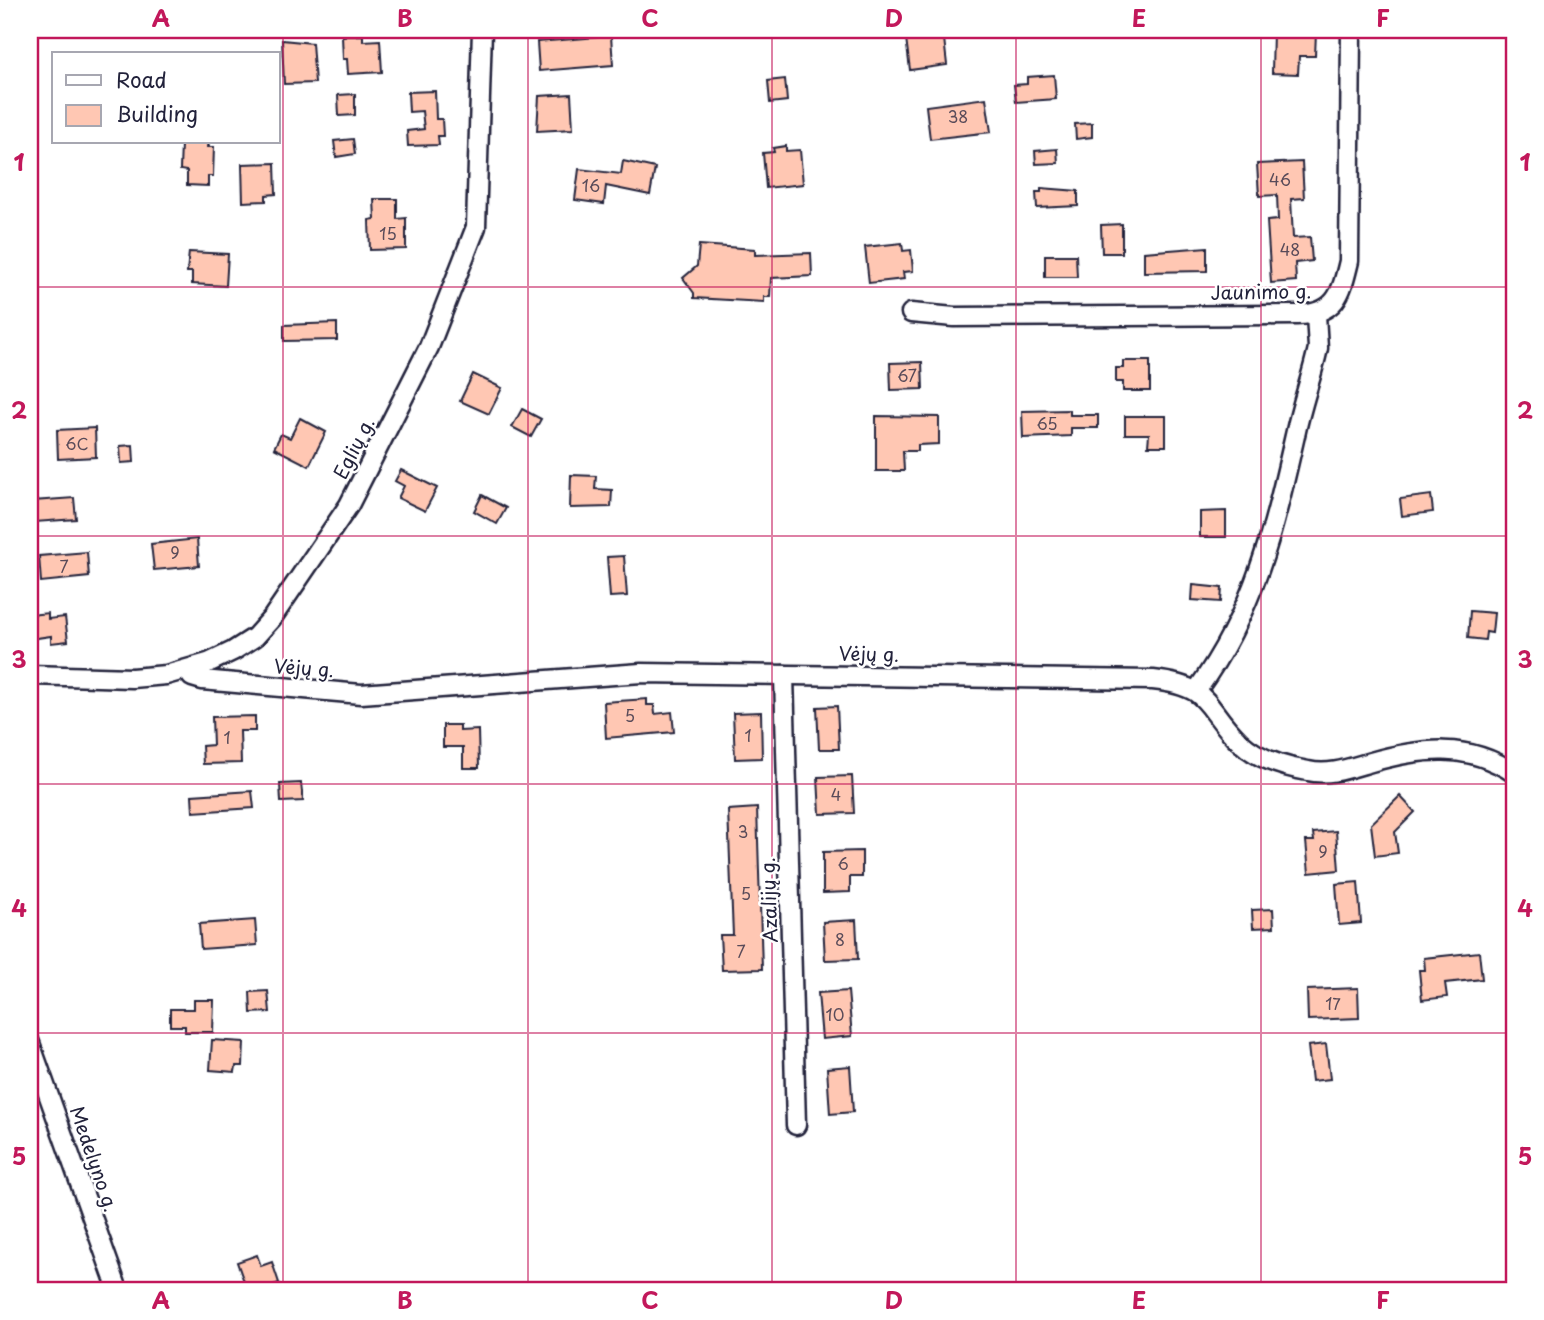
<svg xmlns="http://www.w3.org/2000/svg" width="1544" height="1320" font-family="'Playpen Sans',sans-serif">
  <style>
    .building { fill: #ffc7b3; stroke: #22223b; stroke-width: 2 }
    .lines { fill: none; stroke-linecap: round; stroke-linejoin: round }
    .minor-casing { stroke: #22223b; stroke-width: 23 }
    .minor { stroke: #fff; stroke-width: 18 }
    .grid { fill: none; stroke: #c2185b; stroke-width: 2; stroke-opacity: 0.55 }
    .labels { text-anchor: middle; stroke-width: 5; stroke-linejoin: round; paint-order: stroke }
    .number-label { font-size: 16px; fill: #594b59 }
    .street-label { font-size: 19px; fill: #22223b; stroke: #fff }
    .neatline { fill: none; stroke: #c2185b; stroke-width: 2.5 }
    .grid-label { font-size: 23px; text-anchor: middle; font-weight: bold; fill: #c2185b }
  </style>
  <rect width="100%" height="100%" fill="#fff"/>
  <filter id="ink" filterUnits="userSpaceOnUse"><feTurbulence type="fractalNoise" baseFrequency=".0143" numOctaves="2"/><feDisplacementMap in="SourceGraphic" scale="14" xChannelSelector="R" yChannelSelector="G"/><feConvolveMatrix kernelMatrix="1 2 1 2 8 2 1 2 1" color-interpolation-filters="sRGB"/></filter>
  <g filter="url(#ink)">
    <g class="building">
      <polygon points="905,30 943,30 947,65 910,70"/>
      <polygon points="1273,31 1316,32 1315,56 1299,56 1298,74 1272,73"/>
      <polygon points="363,35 363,41 380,40 382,72 348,74 347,59 343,59 342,36"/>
      <polygon points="611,36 613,65 539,71 537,42"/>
      <polygon points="282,40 312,43 315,83 284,84"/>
      <polygon points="1054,75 1056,99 1016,102 1014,85 1027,84 1027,77"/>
      <polygon points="785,79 787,101 770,103 768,81"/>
      <polygon points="435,91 436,119 442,119 443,136 438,136 439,145 408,146 407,131 424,129 422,111 409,112 408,92"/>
      <polygon points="355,94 355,115 339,116 338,95"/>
      <polygon points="571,94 573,129 537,131 539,96"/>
      <polygon points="986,98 991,132 930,139 926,106"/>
      <polygon points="1092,123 1092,137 1076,139 1075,124"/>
      <polygon points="353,139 355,154 336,157 334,141"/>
      <polygon points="193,142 209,142 208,147 214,147 213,176 208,176 208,186 187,185 187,171 180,170 181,144"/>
      <polygon points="786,146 786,151 800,150 803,184 766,188 763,153 774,152 773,148"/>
      <polygon points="1057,149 1058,163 1036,164 1035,151"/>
      <polygon points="623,161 655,168 650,195 606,186 604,204 575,200 579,169 621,174"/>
      <polygon points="1302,162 1304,198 1291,199 1293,238 1310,237 1312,261 1295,263 1296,281 1271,283 1267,221 1278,220 1277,195 1259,196 1257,164"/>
      <polygon points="275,163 276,194 266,195 266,201 243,202 242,164"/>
      <polygon points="1041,188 1078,191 1078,206 1037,208 1036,192 1041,192"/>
      <polygon points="374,199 397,199 397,219 406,218 406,249 370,250 369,220 375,219"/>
      <polygon points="1122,224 1122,253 1102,253 1101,225"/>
      <polygon points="902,243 903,251 911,250 913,271 903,272 904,279 869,283 865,247"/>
      <polygon points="699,245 755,249 755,255 811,253 812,276 771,278 770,297 764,297 764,302 694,298 694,293 683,278 697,266"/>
      <polygon points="1207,247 1207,271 1144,272 1144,252"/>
      <polygon points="189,252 228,254 226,286 192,284 192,272 187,272"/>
      <polygon points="1045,255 1076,255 1077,277 1045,277"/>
      <polygon points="337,323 337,340 284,341 284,325"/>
      <polygon points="1123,361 1150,361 1150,391 1123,391 1123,382 1116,382 1116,368 1123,368"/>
      <polygon points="922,362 923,389 891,390 890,363"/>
      <polygon points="473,374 502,388 489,414 460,401"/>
      <polygon points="522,409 541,419 531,437 512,427"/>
      <polygon points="1070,410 1070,415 1098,415 1098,428 1071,428 1071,436 1023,438 1022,411"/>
      <polygon points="876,416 939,417 939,444 918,445 918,451 903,451 904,471 876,471"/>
      <polygon points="1125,416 1166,416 1166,446 1148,446 1149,434 1125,434"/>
      <polygon points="300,418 326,432 309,466 274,448 281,434 290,438"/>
      <polygon points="95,428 96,457 58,459 57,430"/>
      <polygon points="133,445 134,462 121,463 120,446"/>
      <polygon points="401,470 437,488 425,511 398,498 404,486 395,481"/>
      <polygon points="571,475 596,476 595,489 612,490 611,507 570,508"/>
      <polygon points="482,495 506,508 497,524 474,511"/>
      <polygon points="1431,495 1433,512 1402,516 1400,499"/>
      <polygon points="74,498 76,519 35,522 33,501"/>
      <polygon points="1226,511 1226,537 1200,537 1200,512"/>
      <polygon points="197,539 199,566 154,570 151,544"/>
      <polygon points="87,552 89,577 41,582 39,556"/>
      <polygon points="624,556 627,596 610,597 607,557"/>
      <polygon points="1193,585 1222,588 1221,602 1192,600"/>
      <polygon points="1470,611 1494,613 1492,633 1486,632 1485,640 1468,638"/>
      <polygon points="48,613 48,619 65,617 68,641 51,643 51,636 30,639 30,615"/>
      <polygon points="647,699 647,705 654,705 655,714 672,712 674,732 606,738 604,702"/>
      <polygon points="837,706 839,749 819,749 817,707"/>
      <polygon points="761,712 762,758 735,759 733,713"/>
      <polygon points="255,716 255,731 240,731 241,763 203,764 202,746 213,745 212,717"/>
      <polygon points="443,725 460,725 460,731 478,730 479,768 463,768 463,747 443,747"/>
      <polygon points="852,776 854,813 820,814 818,777"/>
      <polygon points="301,783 303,801 281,802 280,784"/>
      <polygon points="252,791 254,808 193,812 192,795"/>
      <polygon points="1400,796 1415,812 1395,832 1398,853 1375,856 1371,824"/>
      <polygon points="757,808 762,969 722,970 720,935 733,935 728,810"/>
      <polygon points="1336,831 1339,870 1309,873 1306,841 1314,841 1313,833"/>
      <polygon points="862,851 862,877 850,877 850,892 823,893 823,852"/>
      <polygon points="1358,882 1361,923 1339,925 1336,884"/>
      <polygon points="1273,909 1274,927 1253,928 1252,910"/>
      <polygon points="255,920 257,945 201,949 199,924"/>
      <polygon points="856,920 858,959 825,960 823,922"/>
      <polygon points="1479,952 1482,979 1445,983 1447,997 1422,1000 1419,970 1425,970 1424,958"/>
      <polygon points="1358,988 1359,1018 1308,1020 1307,990"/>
      <polygon points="268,991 270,1012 251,1013 250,992"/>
      <polygon points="848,991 852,1036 822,1039 818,993"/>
      <polygon points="194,1000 214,1000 213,1032 185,1032 185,1026 170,1026 170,1009 194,1009"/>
      <polygon points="212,1040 244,1042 243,1066 236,1066 235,1072 210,1070"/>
      <polygon points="1326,1044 1330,1079 1312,1081 1308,1046"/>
      <polygon points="850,1066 853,1112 830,1114 827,1068"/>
      <polygon points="257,1255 261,1266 272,1262 279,1283 259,1290 247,1290 237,1262"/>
    </g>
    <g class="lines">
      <g class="minor-casing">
        <g id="minor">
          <path d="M911,313L954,317L1297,315C1336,314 1341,295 1349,261L1351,30"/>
          <path d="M187,670L192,677L202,680L361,694L641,673L1153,680C1214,687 1202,706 1240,742C1258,759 1284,767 1308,771C1329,776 1350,768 1371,762C1421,748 1468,742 1514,773"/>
          <polyline points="30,675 132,678 166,675 208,663 233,651 255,637 272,618 349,505 429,347 476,227 482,30"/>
          <polyline points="784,675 796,1125"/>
          <path d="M1197,690C1256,609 1274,527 1296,431C1302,403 1312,376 1318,348L1316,315"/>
          <polyline points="30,1043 118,1290"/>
        </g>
      </g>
      <use href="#minor" class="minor"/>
    </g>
  </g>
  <path class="grid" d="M283,30V1290M528,30V1290M772,30V1290M1016,30V1290M1261,30V1290M30,287H1514M30,536H1514M30,784H1514M30,1033H1514"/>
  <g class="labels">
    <g class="number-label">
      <text x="958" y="123">38</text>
      <text x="1280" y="186">46</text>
      <text x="591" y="192">16</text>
      <text x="388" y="240">15</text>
      <text x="1290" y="256">48</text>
      <text x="907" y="382">67</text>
      <text x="1047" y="430">65</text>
      <text x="77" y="450">6C</text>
      <text x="175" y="559">9</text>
      <text x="64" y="573">7</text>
      <text x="630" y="722">5</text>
      <text x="748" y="742">1</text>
      <text x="227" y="744">1</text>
      <text x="836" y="801">4</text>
      <text x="743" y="838">3</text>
      <text x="1323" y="858">9</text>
      <text x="843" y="870">6</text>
      <text x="746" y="900">5</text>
      <text x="840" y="946">8</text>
      <text x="741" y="958">7</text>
      <text x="1333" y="1010">17</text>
      <text x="835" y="1021">10</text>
    </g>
    <g class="street-label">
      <text transform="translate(1261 292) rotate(-1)" y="7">Jaunimo g.</text>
      <text transform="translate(354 448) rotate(-63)" y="7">Eglių g.</text>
      <text transform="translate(869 654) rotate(1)" y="7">Vėjų g.</text>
      <text transform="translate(304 668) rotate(4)" y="7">Vėjų g.</text>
      <text transform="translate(769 900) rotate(-92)" y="7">Azalijų g.</text>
      <text transform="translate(94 1159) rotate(71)" y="7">Medelyno g.</text>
    </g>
  </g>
  <rect width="1544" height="1320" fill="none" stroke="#fff" stroke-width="77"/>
  <rect x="52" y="52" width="228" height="91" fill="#ffffff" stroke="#a7a7b1" stroke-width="2"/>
  <rect x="66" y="75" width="35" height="10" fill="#ffffff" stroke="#a7a7b1" stroke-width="2"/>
  <text x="116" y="88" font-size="21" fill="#22223b">Road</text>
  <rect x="66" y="105" width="35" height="21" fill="#ffc7b3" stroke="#a7a7b1" stroke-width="2"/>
  <text x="116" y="122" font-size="21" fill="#22223b">Building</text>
  <rect x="38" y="38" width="1468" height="1244" class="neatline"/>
  <g class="grid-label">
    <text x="161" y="27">A</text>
    <text x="405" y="27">B</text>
    <text x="650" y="27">C</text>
    <text x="894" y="27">D</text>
    <text x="1139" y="27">E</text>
    <text x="1383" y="27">F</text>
    <text x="19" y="171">1</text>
    <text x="1525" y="171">1</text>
    <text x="19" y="419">2</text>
    <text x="1525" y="419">2</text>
    <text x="19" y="668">3</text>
    <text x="1525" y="668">3</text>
    <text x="19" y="917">4</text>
    <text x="1525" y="917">4</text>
    <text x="19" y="1165">5</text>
    <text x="1525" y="1165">5</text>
    <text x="161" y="1309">A</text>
    <text x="405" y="1309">B</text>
    <text x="650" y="1309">C</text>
    <text x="894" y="1309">D</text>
    <text x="1139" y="1309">E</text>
    <text x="1383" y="1309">F</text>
  </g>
</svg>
